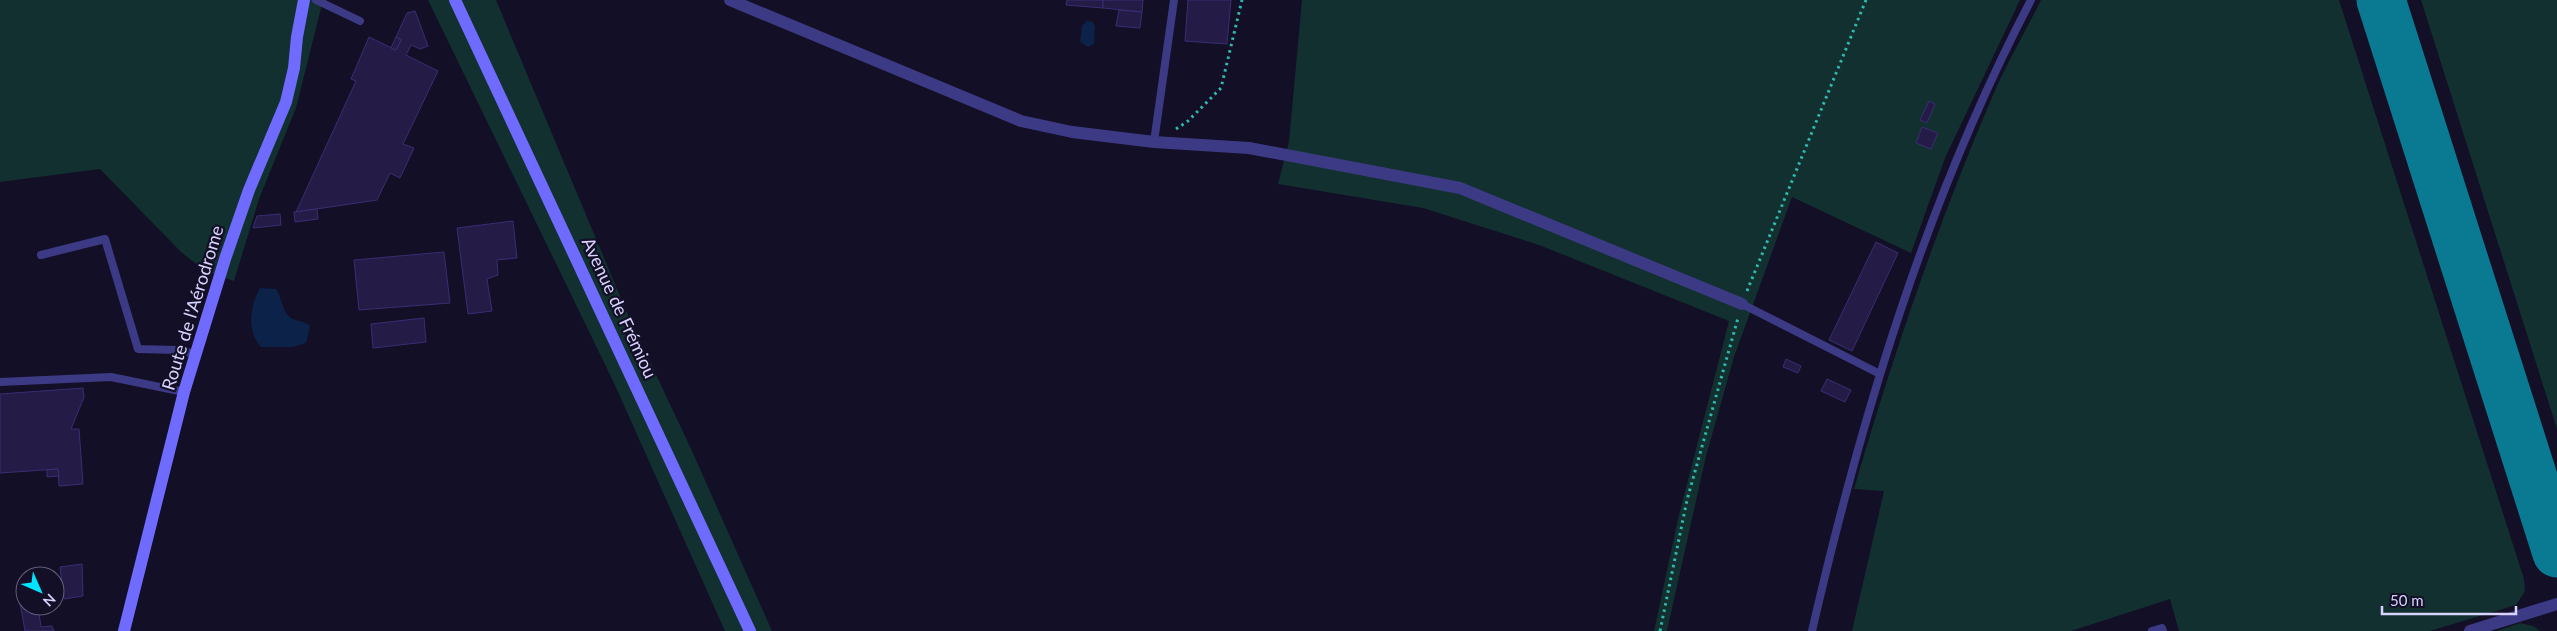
<svg xmlns="http://www.w3.org/2000/svg" width="2557" height="631" font-family="Lato,sans-serif">
  <style>
    .green { fill: #12302f }
    .water { fill: #0c2248 }
    .lines { fill: none; stroke-linecap: round; stroke-linejoin: round }
    .taxiway { stroke: #0a7a92; stroke-width: 49 }
    .building { fill: #241b47; stroke: #3b2d73 }
    .path { stroke: #2fb8b0; stroke-width: 3; stroke-dasharray: 2.5 4; stroke-linecap: butt }
    .lane { stroke: #3d3a85; stroke-width: 8 }
    .street { stroke: #3d3a85; stroke-width: 12 }
    .secondary { stroke: #6f6bff; stroke-width: 12 }
    .labels { text-anchor: middle; stroke-width: 4.5; stroke-linejoin: round; paint-order: stroke }
    .street-label { font-size: 18px; fill: #d9d4ff; stroke: #130f26 }
  </style>
  <rect width="100%" height="100%" fill="#130f26"/>
  <g class="green">
    <polygon points="0,0 323,0 296,108 259,199 234,281 207,272 181,252 100,169 0,182"/>
    <polygon points="428,0 496,0 628,315 692,451 772,631 725,631 614,383"/>
    <polygon points="1302,0 2020,0 1945,158 1911,253 1792,197 1734,357 1706,456 1667,631 1654,631 1678,519 1729,321 1539,245 1423,208 1278,184 1289,142"/>
    <path d="M2041,0H2339L2524,579L2525,591L2516,605L2430,631H2179L2170,599L2071,631H1852L1884,491L1854,489C1893,355 1938,223 1993,95C2007,63 2025,32 2041,0Z"/>
    <polygon points="2421,0 2557,0 2557,429"/>
    <polygon points="2520,623 2533,626 2540,631 2497,631"/>
  </g>
  <g class="water">
    <polygon points="1087,21 1093,22 1095,27 1094,44 1088,47 1080,42 1082,26"/>
    <path d="M260,288L276,289C282,298 282,312 291,318C297,322 304,320 310,326L306,343L293,347H261C246,331 250,306 260,288Z"/>
  </g>
  <g class="lines">
    <polyline class="taxiway" points="2381,0 2557,553"/>
  </g>
  <g class="building">
    <polygon points="1067,0 1103,0 1103,8 1066,5"/>
    <polygon points="1103,0 1143,0 1142,12 1103,8"/>
    <polygon points="1188,0 1231,0 1227,44 1185,41"/>
    <polygon points="1119,10 1142,12 1140,28 1116,26"/>
    <polygon points="415,11 428,46 420,49 411,45 406,55 438,71 403,144 414,148 400,178 390,173 377,200 296,212 356,81 351,79 369,37 396,50 401,40 396,37 407,13"/>
    <polygon points="396,37 401,40 396,50 391,48"/>
    <polygon points="1929,101 1935,104 1927,123 1920,120"/>
    <polygon points="1922,127 1938,133 1931,149 1916,143"/>
    <polygon points="317,209 318,219 295,222 294,212"/>
    <polygon points="280,214 281,225 253,228 257,216"/>
    <polygon points="513,221 517,258 497,260 498,275 487,279 492,311 468,314 457,228"/>
    <polygon points="1876,242 1898,253 1852,351 1829,340"/>
    <polygon points="444,252 450,303 359,310 354,260"/>
    <polygon points="424,318 426,342 373,348 371,324"/>
    <polygon points="1786,359 1801,366 1798,373 1783,367"/>
    <polygon points="1827,379 1851,390 1845,402 1821,391"/>
    <polygon points="83,388 84,397 71,429 79,429 83,484 59,486 58,469 0,473 0,394"/>
    <polygon points="58,469 59,476 47,477 47,470"/>
    <polygon points="82,564 83,596 64,599 60,567"/>
    <polygon points="25,602 25,606 38,606 41,627 52,626 54,631 25,631 20,603"/>
  </g>
  <g class="lines">
    <g class="path">
      <polyline points="1176,129 1188,121 1221,88 1242,0"/>
      <polyline points="1747,291 1866,0"/>
      <polyline points="1660,631 1687,500 1738,318"/>
    </g>
    <g class="lane">
      <polyline points="316,0 360,21"/>
      <polyline points="1154,142 1174,0"/>
      <polyline points="41,255 105,239 138,349 177,350 196,354"/>
      <polyline points="1742,304 1880,374"/>
      <polyline points="0,382 111,377 184,392"/>
      <path d="M1812,631C1862,414 1927,198 2031,0"/>
      <polyline points="2152,631 2162,628 2163,631"/>
    </g>
    <g class="street">
      <polyline points="730,0 1021,121 1072,132 1154,142 1249,148 1460,188 1742,304"/>
      <polyline points="2470,631 2557,604"/>
    </g>
    <g class="secondary">
      <polyline points="455,0 750,631"/>
      <polyline points="124,631 184,392 225,259 249,190 286,102 294,68 297,37 304,0"/>
    </g>
  </g>
  <g class="labels">
    <g class="street-label">
      <text transform="translate(193 308) rotate(-73)" y="6">Route de l'Aérodrome</text>
      <text transform="translate(619 308) rotate(65)" y="6">Avenue de Frémiou</text>
    </g>
  </g>
  <g transform="translate(40 591) rotate(135)"><circle r="24" fill="#130f26" stroke="#625e7d"/>
  <path d="M0-4L9 19L0 12L-9 19Z" fill="#00e5ff"/>
  <text y="-8" font-size="14" font-weight="bold" text-anchor="middle" fill="#d9d4ff">N</text>
  </g>
  <path d="M2382 606v8h134v-8" fill="none" stroke="#d9d4ff" stroke-width="2.5"/>
  <text x="2390" y="606" font-size="15" fill="#d9d4ff" stroke="#130f26" stroke-width="4" paint-order="stroke">50 m</text>
</svg>
